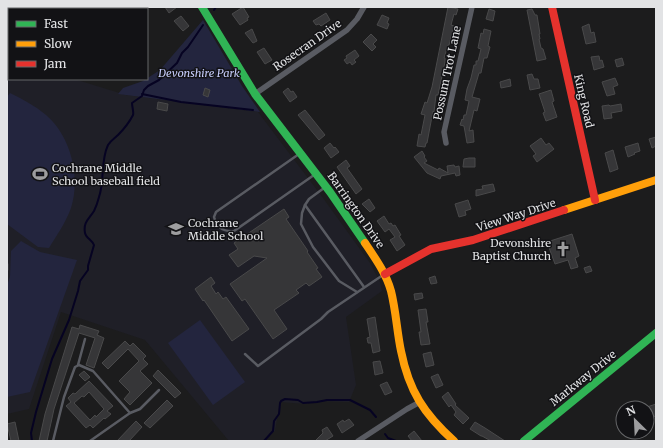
<svg xmlns="http://www.w3.org/2000/svg" width="663" height="448" font-family="Merriweather,serif">
  <style>
    .built { fill: #1f1f27 }
    .green { fill: #23253e }
    .lines { fill: none; stroke-linecap: round; stroke-linejoin: round }
    .stream { stroke: #060322; stroke-width: 2 }
    .building { fill: #363638; stroke: #49494a; fill-rule: evenodd }
    .lane { stroke: #595b62; stroke-width: 2.5 }
    .street { stroke: #595b62; stroke-width: 5.5 }
    .fast { stroke: #30b455; stroke-width: 8 }
    .slow { stroke: #ff9f0a; stroke-width: 8 }
    .jam { stroke: #e5322d; stroke-width: 8 }
    .labels { text-anchor: middle; stroke-width: 3; stroke-linejoin: round; paint-order: stroke }
    .street-label { font-size: 11px; fill: #e2e3e5; stroke: #121215 }
    .park-label { font-size: 11px; font-style: italic; fill: #c6ccfb; stroke: #121215 }
    .poi-label { font-size: 11px; fill: #e2e3e5; stroke: #121215; text-anchor: start }
  </style>
  <rect width="100%" height="100%" fill="#1c1c1d"/>
  <polygon class="built" points="7,61 9,62 9,79 74,79 126,95 258,112 323,198 370,263 380,282 382,291 346,317 356,385 349,402 318,401 305,404 280,402 275,431 262,441 229,441 145,340 61,312 29,409 7,414"/>
  <g class="green">
    <polygon points="203,20 242,86 260,112 118,94 123,88 143,81 160,70"/>
    <path d="M10,93C23,99 35,106 46,115C71,136 81,178 71,208C66,222 57,235 49,248L38,247L7,224V97Z"/>
    <polygon points="21,241 40,252 77,260 30,392 7,397 7,285 10,277 11,251"/>
    <polygon points="200,320 245,382 213,405 168,343"/>
  </g>
  <g class="lines">
    <g class="stream">
      <polyline points="214,10 216,7"/>
      <polyline points="142,94 181,102 253,110"/>
      <polyline points="385,434 388,438 396,441"/>
      <path d="M32,441L31,433L36,412L52,359L69,320L78,291L80,281L88,270V266L94,245C92,240 86,238 85,233C83,222 89,219 94,211C96,207 98,201 99,197C105,180 100,162 108,145C111,140 114,139 118,135C124,129 129,123 133,115C134,112 132,107 132,103L142,96L144,90L148,86L159,80L177,63L182,53L188,47L203,25"/>
      <polyline points="264,441 273,431 274,421 279,414 280,403 281,401 285,399 298,400 303,403 317,402 327,400 350,400 370,410 376,417"/>
    </g>
  </g>
  <g class="building">
    <polygon points="165,7 177,7 169,13"/>
    <polygon points="243,7 249,17 247,18 248,20 240,25 232,14"/>
    <polygon points="448,7 458,9 456,15 454,14 451,25 454,26 449,45 448,45 444,58 445,58 445,62 438,95 436,95 434,112 433,111 427,143 426,143 425,147 417,146 419,134 421,135 425,115 421,114 425,102 427,103 432,87"/>
    <polygon points="489,9 495,11 493,21 486,19"/>
    <polygon points="532,9 535,15 537,15 540,34 539,34 540,39 539,39 541,48 543,49 546,59 537,61 527,10"/>
    <polygon points="326,13 330,20 321,26 319,24 316,25 313,21"/>
    <polygon points="382,15 389,18 387,23 389,24 387,29 377,25"/>
    <polygon points="181,16 189,26 183,31 174,21"/>
    <polygon points="589,24 591,33 594,32 596,42 586,44 582,27"/>
    <polygon points="252,29 257,41 253,43 245,33"/>
    <polygon points="484,29 491,31 488,46 490,47 487,58 484,58 481,73 479,73 472,97 480,99 477,111 474,110 469,131 473,130 474,142 467,143 464,126 460,125 462,119 463,120 464,115 466,115 469,101 465,100 467,89 471,78 474,65 476,65 476,61 478,61 481,49 478,48 481,33 483,34"/>
    <polygon points="371,34 377,40 373,44 376,47 372,51 363,42"/>
    <polygon points="264,48 272,60 265,64 257,52"/>
    <polygon points="355,50 359,56 354,60 356,62 352,65 350,62 347,64 344,60 347,58 346,56"/>
    <polygon points="599,56 600,61 602,60 604,67 594,70 591,57"/>
    <polygon points="622,58 624,65 617,67 615,60"/>
    <polygon points="532,74 534,79 538,79 540,88 530,90 527,75"/>
    <polygon points="615,78 618,85 613,87 615,94 607,96 602,82"/>
    <polygon points="510,79 511,86 501,88 500,82"/>
    <polygon points="205,88 210,90 208,97 203,95"/>
    <polygon points="288,88 291,92 293,91 297,97 290,102 283,92"/>
    <polygon points="551,90 554,101 552,102 557,117 546,121 543,113 545,112 539,94"/>
    <polygon points="158,102 168,104 167,111 157,109"/>
    <polygon points="621,104 622,111 611,113 612,118 604,119 602,106 609,105 610,106"/>
    <polygon points="305,110 325,135 319,140 298,115"/>
    <polygon points="656,137 656,146 652,148 649,139"/>
    <polygon points="541,138 546,145 549,143 554,149 537,162 533,156 536,154 530,146"/>
    <polygon points="330,143 334,148 335,147 339,152 331,158 324,148"/>
    <polygon points="638,143 640,151 634,153 635,154 628,157 625,147"/>
    <polygon points="613,150 618,169 610,172 605,153"/>
    <polygon points="422,151 425,156 424,157 427,161 424,163 438,170 439,168 448,173 447,166 454,165 455,167 459,166 460,175 456,176 455,173 441,176 440,179 427,173 414,157"/>
    <polygon points="469,158 475,158 475,167 463,167 464,159"/>
    <polygon points="346,160 350,166 347,168 362,189 356,194 337,167"/>
    <polygon points="493,184 495,191 476,196 476,190 483,189 482,186"/>
    <polygon points="369,199 375,208 370,212 362,204"/>
    <polygon points="468,200 471,209 465,211 466,215 459,217 455,204"/>
    <polygon points="284,209 289,217 286,219 308,251 307,252 318,268 316,269 322,277 309,286 306,283 296,290 299,293 274,310 287,329 273,339 245,299 242,301 230,284 267,258 254,256 238,267 229,255 238,249 234,243"/>
    <polygon points="384,216 389,224 391,223 393,226 395,225 401,235 399,236 405,245 397,251 390,240 395,237 389,229 385,232 377,221"/>
    <polygon points="572,234 579,256 575,258 578,267 571,269 568,260 555,264 547,242"/>
    <polygon points="590,266 592,271 586,273 584,268"/>
    <polygon points="435,276 437,283 431,284 429,278"/>
    <polygon points="211,277 215,283 211,286 216,294 218,292 223,299 226,297 249,329 232,341 204,300 203,301 195,289"/>
    <polygon points="422,293 423,298 415,300 414,294"/>
    <polygon points="426,309 428,322 426,322 430,344 421,345 419,332 421,332 418,310"/>
    <polygon points="375,317 380,351 373,353 371,343 368,343 367,338 370,337 367,319"/>
    <polygon points="80,325 99,331 97,335 104,338 94,368 86,365 95,338 79,333 54,409 47,441 39,441 45,414 72,327 79,329"/>
    <polygon points="125,341 130,346 133,343 146,356 143,359 148,364 140,371 152,383 130,405 124,399 130,392 119,381 139,361 128,349 108,369 102,363"/>
    <polygon points="431,352 434,365 426,367 423,354"/>
    <polygon points="380,361 383,373 375,375 373,362"/>
    <polygon points="158,370 181,393 175,398 153,376"/>
    <polygon points="84,371 90,377 85,381 79,375"/>
    <polygon points="438,374 443,385 436,388 431,377"/>
    <path d="M89,381L113,406L107,411L111,414L105,419L104,418L93,428L90,425L86,428L66,406L71,402L68,398L73,393L75,394ZM89,392L104,409L96,417L95,415L90,420L74,403L82,396L84,397Z"/>
    <polygon points="387,382 392,392 385,395 380,385"/>
    <polygon points="448,392 456,404 455,405 469,418 463,424 454,415 456,412 451,405 449,407 442,397"/>
    <polygon points="167,400 173,406 150,428 144,423"/>
    <polygon points="656,404 656,416 647,418 647,407"/>
    <polygon points="349,419 354,425 342,433 337,424 343,420 344,422"/>
    <polygon points="136,421 142,427 129,441 117,441"/>
    <polygon points="15,422 19,441 11,441 7,424"/>
    <polygon points="475,422 485,428 505,441 491,441 482,436 481,436 470,429"/>
    <polygon points="327,427 333,436 325,441 315,441 323,433 322,430"/>
    <polygon points="414,431 422,441 412,441 408,436"/>
  </g>
  <g class="lines">
    <g class="lane">
      <path d="M299,154L216,212L214,217C217,228 224,232 234,231L314,175"/>
      <polyline points="324,188 309,199 305,205 302,213 301,224 313,247 339,281 357,292"/>
      <polyline points="305,205 364,287"/>
      <polyline points="7,264 7,270"/>
      <polyline points="245,354 258,366 321,319 328,312 383,275"/>
      <polyline points="78,365 85,339"/>
      <polyline points="130,413 140,409 159,390"/>
      <polyline points="53,441 64,397 75,367 79,365 93,371 130,413 90,441"/>
    </g>
    <g class="street">
      <polyline points="116,9 116,7"/>
      <polyline points="255,94 347,30 357,19 364,7"/>
      <polyline points="446,143 444,132 472,7"/>
      <polyline points="358,441 407,409 420,402"/>
    </g>
    <g class="fast">
      <polyline points="202,7 255,94 330,192 365,243"/>
      <polyline points="524,441 656,333"/>
    </g>
    <g class="slow">
      <polyline points="564,210 656,180"/>
      <path d="M365,243C375,258 386,273 391,291C396,311 397,332 401,351C409,391 424,414 454,441"/>
    </g>
    <g class="jam">
      <polyline points="552,7 595,200"/>
      <polyline points="385,274 431,249 473,240 564,210"/>
    </g>
  </g>
  <defs>
    <g id="stadium-bare" transform="scale(1.2)"><path d="M0-5a6.5 5 0 1 0 0 10a6.5 5 0 1 0 0-10ZM-3.5-1.8h7v3.6h-7Z" fill="#9d9d9f" stroke="#121215" stroke-width="2.5" paint-order="stroke"/></g>
    <g id="school-bare" transform="scale(1.2)"><path d="M0-5L7-2L0 1L-7-2ZM-4 1L0 2.5L4 1V4Q0 6-4 4Z" fill="#9d9d9f" stroke="#121215" stroke-width="2.5" paint-order="stroke"/></g>
    <g id="church-bare" transform="scale(1.2)"><path d="M-1.2-6h2.4v3.5h3.3v2.4h-3.3V6h-2.4V-.1h-3.3v-2.4h3.3Z" fill="#9d9d9f" stroke="#121215" stroke-width="2.5" paint-order="stroke"/></g>
  </defs>
  <g fill-rule="evenodd">
    <use href="#stadium-bare" x="40" y="174"/>
    <use href="#school-bare" x="176" y="229"/>
    <use href="#church-bare" x="563" y="249"/>
  </g>
  <g class="labels">
    <g class="street-label">
      <text transform="translate(307 45) rotate(-35)" y="4">Rosecran Drive</text>
      <text transform="translate(447 73) rotate(-78)" y="4">Possum Trot Lane</text>
      <text transform="translate(584 101) rotate(77)" y="4">King Road</text>
      <text transform="translate(356 210) rotate(55)" y="4">Barrington Drive</text>
      <text transform="translate(516 215) rotate(-18)" y="4">View Way Drive</text>
      <text transform="translate(583 378) rotate(-39)" y="4">Markway Drive</text>
    </g>
    <g class="park-label">
      <text x="199" y="77">Devonshire Park</text>
    </g>
    <g class="poi-label">
      <text x="52" y="172">Cochrane Middle<tspan x="52" dy="13">School baseball field</tspan></text>
      <text x="188" y="227">Cochrane<tspan x="188" dy="13">Middle School</tspan></text>
      <text x="551" y="247" text-anchor="end">Devonshire<tspan x="551" dy="13">Baptist Church</tspan></text>
    </g>
  </g>
  <rect width="663" height="448" fill="none" stroke="#e2e3e5" stroke-width="16"/>
  <rect x="8" y="8" width="140" height="72" fill="#121215" stroke="#656668"/>
  <rect x="16" y="21" width="20" height="6" fill="#30b455" stroke="#656668"/>
  <text x="44" y="28" font-size="12" fill="#e2e3e5">Fast</text>
  <rect x="16" y="41" width="20" height="6" fill="#ff9f0a" stroke="#656668"/>
  <text x="44" y="48" font-size="12" fill="#e2e3e5">Slow</text>
  <rect x="16" y="61" width="20" height="6" fill="#e5322d" stroke="#656668"/>
  <text x="44" y="68" font-size="12" fill="#e2e3e5">Jam</text>
  <g transform="translate(635 420) rotate(336)"><circle r="19" fill="#121215" stroke="#656668"/>
  <path d="M0-3L7 15L0 10L-7 15Z" fill="#9d9d9f"/>
  <text y="-6" font-size="11" font-weight="bold" text-anchor="middle" fill="#e2e3e5">N</text>
  </g>
</svg>
